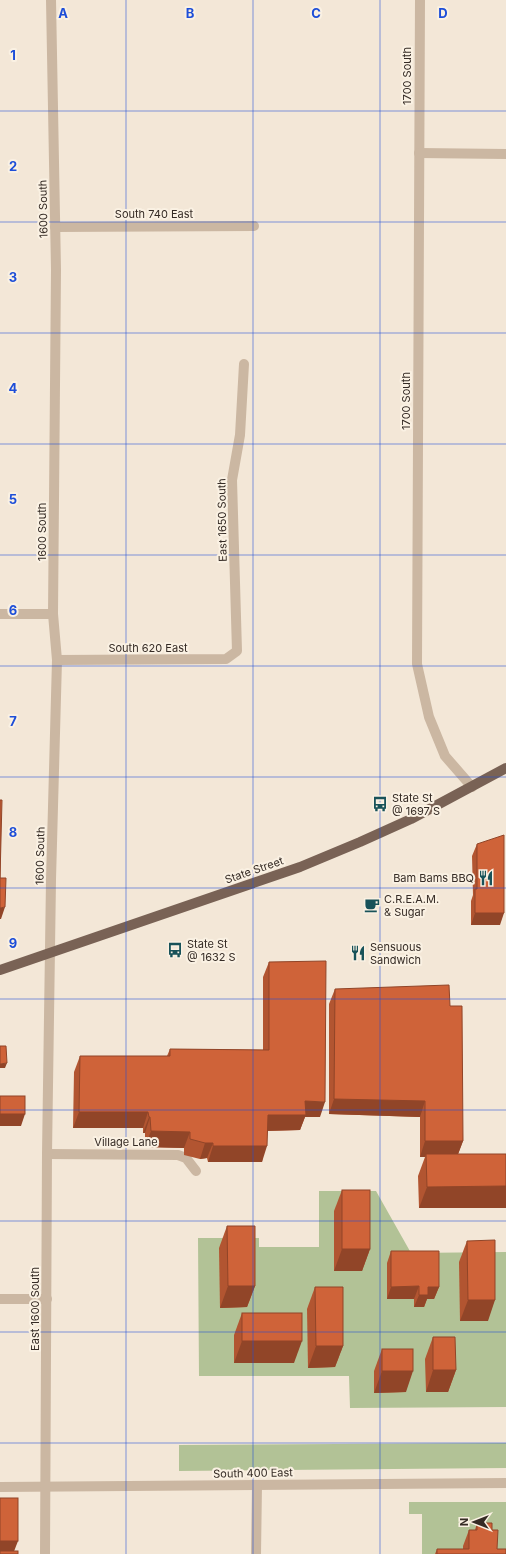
<svg xmlns="http://www.w3.org/2000/svg" width="506" height="1554" font-family="Inter,sans-serif">
  <style>
    .green { fill: #b2c296 }
    .lines { fill: none; stroke-linecap: round; stroke-linejoin: round }
    .minor { stroke: #cbb7a2; stroke-width: 10 }
    .major { stroke: #796255; stroke-width: 10 }
    .wall { fill: #b25531 }
    .shaded-wall { fill: #914528 }
    .building { fill: #cf6339; stroke: #914528 }
    .grid { fill: none; stroke: #1d4ed8; stroke-width: 1; stroke-opacity: 0.55 }
    .labels { text-anchor: middle; stroke-width: 4; stroke-linejoin: round; paint-order: stroke }
    .street-label { font-size: 11px; fill: #352b25; stroke: #faf1e3 }
    .poi-label { font-size: 11px; fill: #352b25; stroke: #faf1e3; text-anchor: start }
    .grid-label { font-size: 13px; text-anchor: middle; font-weight: bold; fill: #1d4ed8; stroke: #faf1e3; stroke-width: 4; stroke-linejoin: round; paint-order: stroke }
  </style>
  <rect width="100%" height="100%" fill="#f3e7d7"/>
  <g class="green">
    <polygon points="319,1191 376,1191 411,1253 506,1252 506,1407 350,1408 349,1376 199,1376 198,1238 259,1238 259,1247 319,1247"/>
    <polygon points="506,1443 506,1468 179,1471 179,1445"/>
    <polygon points="409,1502 506,1502 506,1554 422,1554 422,1514 409,1514"/>
  </g>
  <g class="lines">
    <g class="minor">
      <polyline points="420,0 417,664 429,717 445,756 472,787"/>
      <polyline points="419,153 506,154"/>
      <polyline points="55,227 254,226"/>
      <polyline points="0,614 53,614"/>
      <polyline points="57,660 226,659 237,651 232,480 240,435 244,364"/>
      <polyline points="47,1154 178,1155 186,1158 196,1171"/>
      <polyline points="0,1299 47,1299"/>
      <polyline points="0,1487 506,1483"/>
      <polyline points="45,1554 47,1154 51,880 57,660 53,614 56,270 51,0"/>
      <polyline points="256,1554 257,1485"/>
    </g>
    <polyline class="major" points="0,970 300,867 360,842 411,819 506,768"/>
  </g>
  <g class="wall">
    <polygon points="477,844 500,925 471,925 471,901 473,895 472,856"/>
    <polygon points="269,962 320,1117 305,1117 300,1130 267,1131 262,1162 208,1162 207,1158 200,1159 184,1155 184,1148 145,1147 145,1133 143,1133 143,1128 73,1128 74,1072 80,1056 167,1056 170,1049 263,1050 263,977"/>
    <polygon points="335,989 450,1006 463,1141 458,1154 506,1154 506,1208 419,1208 418,1176 425,1157 420,1157 420,1117 329,1114 329,1004"/>
    <polygon points="342,1190 370,1249 362,1271 334,1271 334,1211"/>
    <polygon points="227,1226 255,1286 247,1307 220,1308 219,1248"/>
    <polygon points="467,1241 488,1321 460,1321 459,1262"/>
    <polygon points="391,1251 439,1287 434,1299 427,1299 424,1307 414,1307 414,1299 387,1299 387,1263"/>
    <polygon points="315,1287 343,1346 335,1367 308,1368 307,1309"/>
    <polygon points="242,1313 294,1363 234,1363 234,1335"/>
    <polygon points="433,1337 456,1370 448,1392 426,1392 425,1359"/>
    <polygon points="382,1349 406,1392 374,1393 374,1371"/>
    <polygon points="477,1523 492,1530 497,1549 506,1554 435,1554 437,1549 463,1549 463,1546 469,1530 475,1530"/>
  </g>
  <g class="shaded-wall">
    <polygon points="5,907 1,919 0,919 0,908"/>
    <polygon points="475,913 504,913 500,925 471,925"/>
    <polygon points="7,1063 5,1068 0,1068 0,1064"/>
    <polygon points="334,1099 425,1101 420,1117 329,1114"/>
    <polygon points="305,1101 325,1102 320,1117 305,1117 300,1130 262,1131 268,1115"/>
    <polygon points="79,1112 148,1112 143,1128 73,1128"/>
    <polygon points="0,1114 25,1114 21,1126 0,1126"/>
    <polygon points="149,1117 150,1117 145,1133 143,1133"/>
    <polygon points="151,1131 190,1132 184,1148 145,1147"/>
    <polygon points="425,1141 463,1141 457,1157 426,1154 425,1157 420,1157"/>
    <polygon points="205,1143 213,1143 207,1158 200,1159"/>
    <polygon points="213,1146 267,1146 262,1162 208,1162"/>
    <polygon points="506,1186 506,1208 419,1208 427,1187"/>
    <polygon points="342,1249 370,1249 362,1271 334,1271"/>
    <polygon points="228,1286 255,1286 247,1307 220,1308"/>
    <polygon points="419,1286 414,1299 387,1299 391,1287"/>
    <polygon points="428,1287 439,1287 434,1299 427,1299 424,1307 414,1307 419,1295"/>
    <polygon points="468,1300 495,1300 488,1321 460,1321"/>
    <polygon points="242,1341 302,1341 294,1363 234,1363"/>
    <polygon points="316,1346 343,1346 335,1367 308,1368"/>
    <polygon points="433,1370 456,1370 448,1392 426,1392"/>
    <polygon points="382,1371 413,1371 406,1392 374,1393"/>
    <polygon points="0,1541 18,1541 13,1554 0,1554"/>
  </g>
  <g class="building">
    <polygon points="0,800 2,800 0,878 6,878 5,907 0,908"/>
    <polygon points="504,835 504,913 475,913 475,889 477,889 477,844"/>
    <polygon points="326,961 325,1102 305,1101 306,1115 268,1115 267,1146 213,1146 213,1143 205,1143 190,1139 190,1132 151,1131 150,1117 149,1117 148,1112 79,1112 80,1056 170,1056 170,1049 269,1050 269,962"/>
    <polygon points="449,985 450,1006 462,1006 463,1141 425,1141 425,1101 334,1099 335,989"/>
    <polygon points="0,1046 6,1046 7,1063 0,1064"/>
    <rect x="0" y="1096" width="25" height="18"/>
    <polygon points="426,1154 506,1154 506,1186 427,1187"/>
    <rect x="342" y="1190" width="28" height="59"/>
    <polygon points="227,1226 255,1226 255,1286 228,1286"/>
    <polygon points="495,1240 495,1300 468,1300 467,1241"/>
    <polygon points="391,1251 439,1251 439,1287 428,1287 428,1295 419,1295 419,1286 391,1287"/>
    <polygon points="315,1287 343,1287 343,1346 316,1346"/>
    <rect x="242" y="1313" width="60" height="28"/>
    <polygon points="433,1337 455,1337 456,1370 433,1370"/>
    <rect x="382" y="1349" width="31" height="22"/>
    <rect x="0" y="1498" width="18" height="43"/>
    <polygon points="477,1523 492,1523 492,1530 498,1530 497,1549 506,1549 506,1554 437,1554 437,1549 469,1549 469,1530 477,1530"/>
    <rect x="0" y="1551" width="18" height="3"/>
  </g>
  <path class="grid" d="M126,0V1554M253,0V1554M380,0V1554M0,111H506M0,222H506M0,333H506M0,444H506M0,555H506M0,666H506M0,777H506M0,888H506M0,999H506M0,1110H506M0,1221H506M0,1332H506M0,1443H506"/>
  <defs>
    <g id="bus-bare" transform="scale(1.2)"><path d="M-5-6H5V4H4V6H2V4H-2V6H-4V4H-5ZM-3.5-4V0h7V-4ZM-3.5 1.2v1.5H-2V1.2ZM2 1.2v1.5H3.5V1.2Z" fill="#185259" stroke="#faf1e3" stroke-width="2.5" paint-order="stroke"/></g>
    <g id="restaurant-bare" transform="scale(1.2)"><path d="M-5-6h1v4h1v-4h1v4h1v-4h1v5L-1.5 .5V6h-2V.5L-5-1ZM5-6V6H3V1.5H1.5Q1.5-4 5-6Z" fill="#185259" stroke="#faf1e3" stroke-width="2.5" paint-order="stroke"/></g>
    <g id="cafe-bare" transform="scale(1.2)"><path d="M-5.5-4.5H6V0H3Q3 3.5 0 3.5H-2.5Q-5.5 3.5-5.5 0ZM3-3.2v2h1.7v-2ZM-6 4.5H4V6H-6Z" fill="#185259" stroke="#faf1e3" stroke-width="2.5" paint-order="stroke"/></g>
  </defs>
  <g fill-rule="evenodd">
    <use href="#bus-bare" x="380" y="804"/>
    <use href="#restaurant-bare" x="486" y="878"/>
    <use href="#cafe-bare" x="372" y="905"/>
    <use href="#bus-bare" x="175" y="950"/>
    <use href="#restaurant-bare" x="358" y="953"/>
  </g>
  <g class="labels">
    <g class="street-label">
      <text transform="translate(407 76) rotate(-90)" y="4">1700 South</text>
      <text transform="translate(43 209) rotate(-91)" y="4">1600 South</text>
      <text x="154" y="218">South 740 East</text>
      <text transform="translate(406 401) rotate(-90)" y="4">1700 South</text>
      <text transform="translate(222 520) rotate(-91)" y="4">East 1650 South</text>
      <text transform="translate(42 532) rotate(-90)" y="4">1600 South</text>
      <text x="148" y="652">South 620 East</text>
      <text transform="translate(40 856) rotate(-89)" y="4">1600 South</text>
      <text transform="translate(254 870) rotate(-19)" y="4">State Street</text>
      <text x="126" y="1146">Village Lane</text>
      <text transform="translate(35 1309) rotate(-90)" y="4">East 1600 South</text>
      <text transform="translate(253 1473) rotate(-1)" y="4">South 400 East</text>
    </g>
    <g class="poi-label">
      <text x="392" y="802">State St<tspan x="392" dy="13">@ 1697 S</tspan></text>
      <text x="474" y="882" text-anchor="end">Bam Bams BBQ</text>
      <text x="384" y="903">C.R.E.A.M.<tspan x="384" dy="13">&amp; Sugar</tspan></text>
      <text x="187" y="948">State St<tspan x="187" dy="13">@ 1632 S</tspan></text>
      <text x="370" y="951">Sensuous<tspan x="370" dy="13">Sandwich</tspan></text>
    </g>
  </g>
  <g class="grid-label">
    <text x="63" y="18">A</text>
    <text x="190" y="18">B</text>
    <text x="316" y="18">C</text>
    <text x="443" y="18">D</text>
    <text x="13" y="60">1</text>
    <text x="13" y="171">2</text>
    <text x="13" y="282">3</text>
    <text x="13" y="393">4</text>
    <text x="13" y="504">5</text>
    <text x="13" y="615">6</text>
    <text x="13" y="726">7</text>
    <text x="13" y="837">8</text>
    <text x="13" y="948">9</text>
  </g>
  <g transform="translate(474 1522) rotate(270)" stroke="#faf1e3" stroke-width="3" paint-order="stroke">
  <path d="M0-3L7 15L0 10L-7 15Z" fill="#352b25"/>
  <text y="-6" font-size="11" font-weight="bold" text-anchor="middle" fill="#352b25">N</text>
  </g>
</svg>
